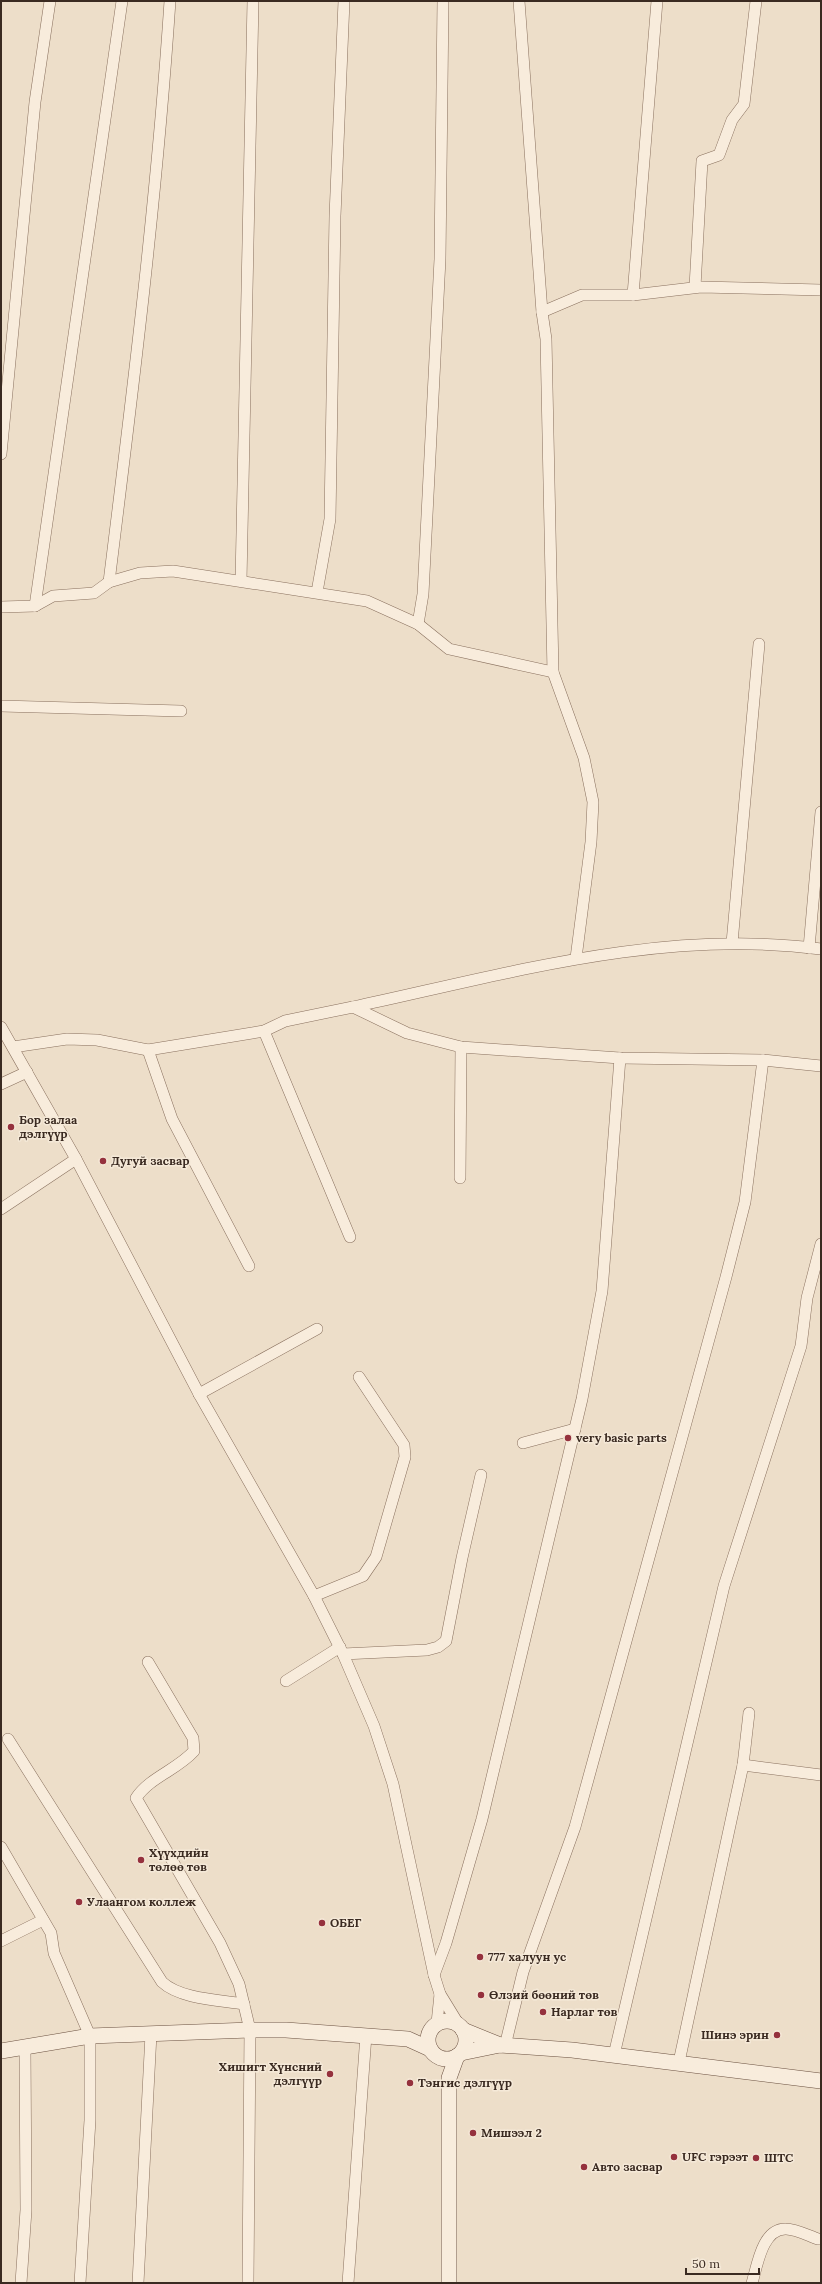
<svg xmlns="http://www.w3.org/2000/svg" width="822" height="2284" font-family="Lora,serif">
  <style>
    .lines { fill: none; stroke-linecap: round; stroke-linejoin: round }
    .street-casing { stroke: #89705e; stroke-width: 12 }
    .secondary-casing { stroke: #6b5141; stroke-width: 16 }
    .street { stroke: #f8ecdc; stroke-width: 11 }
    .secondary { stroke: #f8ecdc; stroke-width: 15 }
    .poi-dot { fill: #95313d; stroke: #f5e9d8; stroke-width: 1.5 }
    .labels { text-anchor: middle; stroke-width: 3; stroke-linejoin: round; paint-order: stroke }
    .poi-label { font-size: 12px; font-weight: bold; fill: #3a2a21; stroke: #f5e9d8; text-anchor: start }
  </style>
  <rect width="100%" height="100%" fill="#eddec9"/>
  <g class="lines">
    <g class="street-casing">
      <g id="street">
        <polyline points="519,1 542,312 546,339 553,672 584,758 593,802 591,842 576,958"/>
        <polyline points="695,287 702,161 719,155 732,120 744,104 756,1"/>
        <polyline points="633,295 657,1"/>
        <polyline points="542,312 582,295 633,295 701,287 821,290"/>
        <polyline points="1,454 35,102 50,1"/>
        <polyline points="241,581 253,1"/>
        <path d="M109,582C133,389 157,196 170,1"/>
        <polyline points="317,592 330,519 335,216 344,1"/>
        <polyline points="35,606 53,596 94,593 109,582 140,573 173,571 367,601 418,624 449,649 553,672"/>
        <polyline points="1,607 35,606 122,1"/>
        <polyline points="418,624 423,594 440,259 443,1"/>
        <polyline points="1,706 181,711"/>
        <polyline points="732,943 759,644"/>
        <polyline points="809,948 821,812"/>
        <path d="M353,1007C507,974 662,928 821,949"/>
        <polyline points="1,1027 76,1159 199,1394 314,1596 343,1654 374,1726 393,1784 434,1975 440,1994 459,2025"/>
        <polyline points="264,1031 350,1237"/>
        <polyline points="13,1047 67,1039 97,1040 148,1050 264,1031 285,1021 353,1007 407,1033 461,1047 620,1058 763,1060 821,1066"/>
        <polyline points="148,1050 172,1119 249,1266"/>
        <polyline points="1,1084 27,1072"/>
        <polyline points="460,1178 461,1047"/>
        <polyline points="1,1209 76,1159"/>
        <polyline points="199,1394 317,1329"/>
        <polyline points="523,1443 575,1429"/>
        <polyline points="314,1596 363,1576 376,1557 405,1457 404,1445 359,1377"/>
        <polyline points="343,1654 427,1650 438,1647 446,1641 462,1558 481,1475"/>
        <path d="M148,1662L193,1738L194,1751C177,1770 150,1777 136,1798L220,1943L239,1984L250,2030L248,2283"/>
        <polyline points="286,1681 340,1647"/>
        <path d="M8,1739L162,1982C180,1999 220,2000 244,2004"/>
        <polyline points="743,1765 749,1713"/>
        <polyline points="1,1847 51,1933 54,1953 90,2036 90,2120 80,2283"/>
        <polyline points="1,1941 43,1920"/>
        <polyline points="434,1975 446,1943 482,1819 582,1399 602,1291 620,1058"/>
        <polyline points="437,2023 440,1994"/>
        <polyline points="505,2046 523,1972 575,1827 726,1277 745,1202 763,1060"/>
        <polyline points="614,2055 724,1586 801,1346 807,1298 821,1244"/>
        <polyline points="679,2062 743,1765 821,1775"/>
        <polyline points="21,2283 26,2210 25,2048"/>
        <polyline points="138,2283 151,2034"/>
        <polyline points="348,2283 366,2035"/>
        <path d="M752,2283C757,2267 762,2228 786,2229C796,2229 809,2236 818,2239"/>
      </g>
    </g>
    <g class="secondary-casing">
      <g id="secondary">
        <circle cx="447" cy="2040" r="19"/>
        <polyline points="463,2030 500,2045"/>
        <polyline points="1,2051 90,2036 250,2030 286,2030 408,2039 430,2049"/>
        <polyline points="461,2053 500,2045 572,2050 821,2081"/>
        <polyline points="449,2283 449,2078 457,2056"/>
      </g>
    </g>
    <use href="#street" class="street"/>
    <use href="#secondary" class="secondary"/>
  </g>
  <g class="poi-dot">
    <circle cx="11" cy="1127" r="4"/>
    <circle cx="103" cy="1161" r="4"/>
    <circle cx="568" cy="1438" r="4"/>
    <circle cx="141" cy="1860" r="4"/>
    <circle cx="79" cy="1902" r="4"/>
    <circle cx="322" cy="1923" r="4"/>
    <circle cx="480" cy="1957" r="4"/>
    <circle cx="481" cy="1995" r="4"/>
    <circle cx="543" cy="2012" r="4"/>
    <circle cx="777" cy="2035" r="4"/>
    <circle cx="330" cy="2074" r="4"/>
    <circle cx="410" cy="2083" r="4"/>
    <circle cx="473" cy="2133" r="4"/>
    <circle cx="674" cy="2157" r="4"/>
    <circle cx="756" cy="2158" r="4"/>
    <circle cx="584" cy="2167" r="4"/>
  </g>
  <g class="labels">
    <g class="poi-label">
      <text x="19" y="1124">Бор залаа<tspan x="19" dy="14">дэлгүүр</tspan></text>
      <text x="111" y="1165">Дугуй засвар</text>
      <text x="576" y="1442">very basic parts</text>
      <text x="149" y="1857">Хүүхдийн<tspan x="149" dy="14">төлөө төв</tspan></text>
      <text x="87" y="1906">Улаангом коллеж</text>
      <text x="330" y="1927">ОБЕГ</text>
      <text x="488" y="1961">777 халуун ус</text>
      <text x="489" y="1999">Өлзий бөөний төв</text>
      <text x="551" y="2016">Нарлаг төв</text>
      <text x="769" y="2039" text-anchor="end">Шинэ эрин</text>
      <text x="322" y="2071" text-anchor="end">Хишигт Хүнсний<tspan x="322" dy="14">дэлгүүр</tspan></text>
      <text x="418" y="2087">Тэнгис дэлгүүр</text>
      <text x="481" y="2137">Мишээл 2</text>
      <text x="682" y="2161">UFC гэрээт</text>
      <text x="764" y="2162">ШТС</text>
      <text x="592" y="2171">Авто засвар</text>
    </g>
  </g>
  <rect width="822" height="2284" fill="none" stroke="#3a2a21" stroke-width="4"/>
  <path d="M686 2268v6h73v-6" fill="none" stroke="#3a2a21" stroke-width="2"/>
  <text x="692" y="2268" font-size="12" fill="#3a2a21" stroke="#f5e9d8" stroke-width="3" paint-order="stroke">50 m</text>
</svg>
